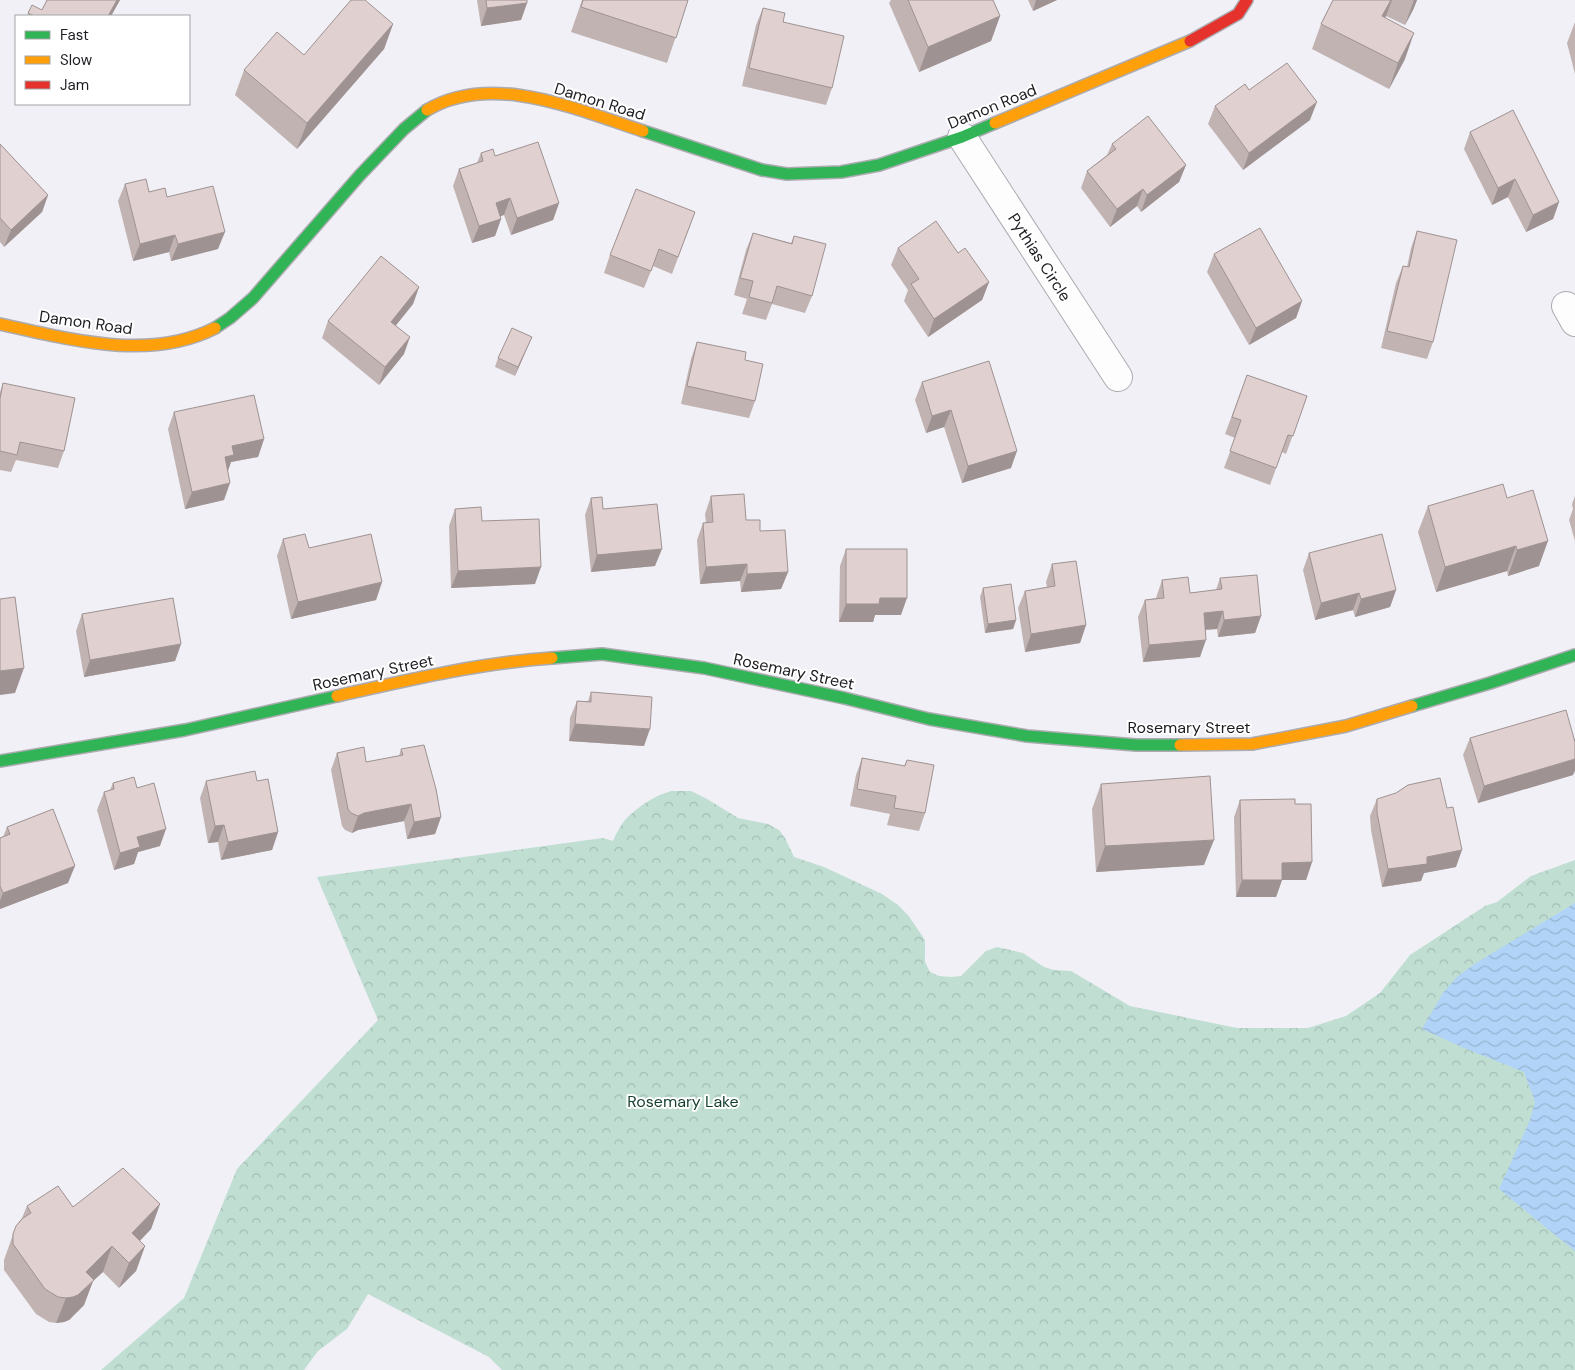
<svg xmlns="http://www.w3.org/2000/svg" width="1575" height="1370" font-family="'DM Sans',sans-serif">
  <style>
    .park { fill: url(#park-crowns) }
    .water { fill: url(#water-waves) }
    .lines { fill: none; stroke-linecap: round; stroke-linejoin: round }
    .street-casing { stroke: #ababb0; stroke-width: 30 }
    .fast-casing { stroke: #ababb0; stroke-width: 14 }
    .slow-casing { stroke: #ababb0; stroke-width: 14 }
    .jam-casing { stroke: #ababb0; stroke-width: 14 }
    .street { stroke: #fdfdfe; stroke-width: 28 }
    .fast { stroke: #30b455; stroke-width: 11 }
    .slow { stroke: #ff9f0a; stroke-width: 11 }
    .jam { stroke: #e5322d; stroke-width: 11 }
    .wall { fill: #c2b3b3 }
    .shaded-wall { fill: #9e9292 }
    .building { fill: #e1d0d0; stroke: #9e9292 }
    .labels { text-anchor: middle; stroke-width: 4; stroke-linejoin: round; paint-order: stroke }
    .street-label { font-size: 16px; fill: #1c1d21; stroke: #fff }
    .park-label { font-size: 16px; fill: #143e2d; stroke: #fff }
  </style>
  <defs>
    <pattern id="park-crowns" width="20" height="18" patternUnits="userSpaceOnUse" patternTransform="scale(1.25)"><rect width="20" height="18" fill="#c0ded2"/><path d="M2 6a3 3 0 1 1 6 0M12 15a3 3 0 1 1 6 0" fill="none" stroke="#a4beb4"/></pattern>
    <pattern id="water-waves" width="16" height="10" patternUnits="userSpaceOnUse" patternTransform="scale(1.25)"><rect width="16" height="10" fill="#b0d3f7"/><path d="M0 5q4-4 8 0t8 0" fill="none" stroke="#97b5d3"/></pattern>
  </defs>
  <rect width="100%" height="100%" fill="#f0f0f6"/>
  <path class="park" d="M671,791H691L707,799L738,818L768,824L779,830L785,838L794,857L824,867L882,894L898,905L908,915L925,940V962L930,972L939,976L951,977L961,976L986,951L997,947L1023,953L1044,967L1054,970L1071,971L1130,1006L1237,1028H1308L1346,1016L1380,993L1410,955L1485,906L1497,902L1531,876L1575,860V1370H502L489,1357L368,1294L347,1329L318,1351L304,1370H101L184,1298L237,1169L378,1020L317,877L603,838L613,841C616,834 620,826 625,820C637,807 654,796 671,791Z"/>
  <polygon class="water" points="1575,903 1575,1251 1499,1189 1530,1120 1535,1102 1524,1072 1464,1048 1422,1029 1443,993 1457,977 1473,965"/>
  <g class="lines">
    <g class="street-casing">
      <g id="street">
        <polyline points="962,137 1118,377"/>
        <polyline points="1566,306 1575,322"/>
      </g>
    </g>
    <g class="fast-casing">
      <g id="fast">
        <polyline points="643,131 762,170 787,174 841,172 879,165 962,137 995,123"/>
        <polyline points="215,328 230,318 253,298 360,175 404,129 427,110"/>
        <polyline points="552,658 602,654 704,668 844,698 929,719 1027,736 1136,745 1180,745"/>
        <polyline points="1412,706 1490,683 1575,655"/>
        <polyline points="0,761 185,730 337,696"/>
      </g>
    </g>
    <g class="slow-casing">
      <g id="slow">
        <path d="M427,110C492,71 578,110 643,131"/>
        <polyline points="995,123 1190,41"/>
        <path d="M0,324C69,339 149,362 215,328"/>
        <path d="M337,696C408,680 479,663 552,658"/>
        <polyline points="1180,745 1252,744 1346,726 1412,706"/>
      </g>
    </g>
    <g class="jam-casing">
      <polyline id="jam" points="1190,41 1238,14 1247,0"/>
    </g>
    <use href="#street" class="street"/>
    <use href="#fast" class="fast"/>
    <use href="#slow" class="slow"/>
    <use href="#jam" class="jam"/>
  </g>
  <g class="wall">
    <polygon points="47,0 120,0 111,16 27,16 28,13 42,10"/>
    <polygon points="477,0 527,0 527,3 521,20 481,26"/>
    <polygon points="582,0 688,0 667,63 571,32"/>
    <polygon points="891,0 993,0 1000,16 991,41 919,72 889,3"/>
    <polygon points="1028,0 1057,0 1033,11"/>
    <polygon points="1333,0 1417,0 1413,10 1405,25 1386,16 1385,18 1405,59 1389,89 1312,49 1321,24"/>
    <polygon points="763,8 783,22 832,88 826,105 742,86 756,25"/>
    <polygon points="1575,22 1575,74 1567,43"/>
    <polygon points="393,24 384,49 297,149 235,95 244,70 304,55"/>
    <polygon points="1215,106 1310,120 1243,170 1208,124"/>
    <polygon points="1470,132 1559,202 1553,219 1526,232 1508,197 1492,205 1464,149"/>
    <polygon points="0,144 48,195 42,212 4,247 0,242"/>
    <polygon points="1112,144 1186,165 1179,182 1141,212 1137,206 1110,227 1081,188 1087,171 1107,155"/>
    <polygon points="481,153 495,156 559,203 553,220 511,235 504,215 500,216 501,219 495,236 472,243 453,186 459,169 477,163"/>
    <polygon points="125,184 167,197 218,249 171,261 169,252 133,261 118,201"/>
    <polygon points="695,212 672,274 653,266 644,288 604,273 610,255"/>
    <polygon points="1417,231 1433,342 1427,359 1381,348 1396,283 1403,266 1407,267 1411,248"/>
    <polygon points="753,233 791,243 794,236 812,296 805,313 772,304 766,320 742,314 747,299 734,295 746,250"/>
    <polygon points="898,248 958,253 989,282 982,300 928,337 904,301 908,290 891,265"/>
    <polygon points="1214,254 1302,301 1296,318 1249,345 1207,272"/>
    <polygon points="419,287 413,304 396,325 404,354 379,385 322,338 328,321"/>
    <polygon points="532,337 515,376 495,367 498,358"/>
    <polygon points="697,342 745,360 755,401 749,418 681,404 691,359"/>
    <polygon points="1247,375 1307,396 1286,454 1282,452 1270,485 1224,468 1235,438 1225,434"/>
    <polygon points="922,382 1011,468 962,483 944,427 926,433 915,400"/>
    <polygon points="3,383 64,451 58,468 16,460 11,472 0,470 0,392"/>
    <polygon points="174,412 264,439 258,457 231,462 228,471 224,500 185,509 168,429"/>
    <polygon points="711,496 746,520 760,531 788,572 781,589 741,592 740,581 700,584 697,540 703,523 706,523 705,514"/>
    <polygon points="1575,496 1575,541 1569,520 1573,509 1572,504"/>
    <polygon points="591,498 603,509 655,566 591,572 585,515"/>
    <polygon points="1507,498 1539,566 1508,576 1507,571 1436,592 1418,532 1428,506"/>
    <polygon points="455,509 482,521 535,584 451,588 449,526"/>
    <polygon points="283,539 309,548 382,582 376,600 291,619 277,556"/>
    <polygon points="846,549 901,615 875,615 873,622 839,622 840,566"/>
    <polygon points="1309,553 1396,590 1390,607 1355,617 1353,610 1315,620 1303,570"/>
    <polygon points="1052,564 1086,625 1080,643 1025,652 1018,608 1025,591 1047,587 1046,582"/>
    <polygon points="1220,578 1261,616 1255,633 1218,637 1217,629 1206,630 1200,657 1143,662 1138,617 1145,600 1156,598 1162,580 1190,593 1216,590"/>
    <polygon points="983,588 1016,620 1013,629 985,633 980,597"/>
    <polygon points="82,614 181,644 175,661 84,677 76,631"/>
    <polygon points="591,692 644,746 569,741 570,718 577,701 588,701"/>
    <polygon points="1470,738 1573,775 1478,803 1463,755"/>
    <polygon points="401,749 441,817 435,834 407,839 404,821 358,830 352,833 345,830 342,826 331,770 337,753 366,762 399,756"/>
    <polygon points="862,758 904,766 907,760 925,813 919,831 887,825 890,814 850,806 856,775"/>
    <polygon points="206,781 257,781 278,832 272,850 221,860 218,842 208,843 200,798"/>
    <polygon points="113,783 137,788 160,846 138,852 134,864 114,870 97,810 104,792 110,790"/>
    <polygon points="1101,784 1204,865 1096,872 1092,809"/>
    <polygon points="1377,799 1447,808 1456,867 1424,873 1421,881 1382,887 1371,830 1370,816"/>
    <polygon points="1240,800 1295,804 1312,862 1306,880 1282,880 1276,897 1236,897 1234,817"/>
    <polygon points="7,827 68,883 0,909 0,838 3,837"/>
    <polygon points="160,1204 151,1229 140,1241 145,1246 136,1271 119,1288 103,1272 93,1281 84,1305 69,1320 64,1322 56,1323 49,1322 36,1314 4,1270 4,1260 16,1226 22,1218 27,1206 73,1207"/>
  </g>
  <g class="shaded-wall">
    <polygon points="117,0 120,0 111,16 108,16"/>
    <polygon points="1036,0 1057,0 1033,11"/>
    <polygon points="1391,0 1392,0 1386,16 1373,42 1382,16"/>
    <polygon points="1414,0 1417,0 1413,10 1405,25"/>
    <polygon points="527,3 521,20 481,26 487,8"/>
    <polygon points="1000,16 991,41 919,72 928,47"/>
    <polygon points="393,24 384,49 297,149 307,123"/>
    <polygon points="1414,33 1405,59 1389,89 1398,63"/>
    <polygon points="1317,102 1310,120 1243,170 1249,153"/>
    <polygon points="1186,165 1179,182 1141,212 1147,195"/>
    <polygon points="1515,179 1508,197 1492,205 1498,188"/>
    <polygon points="1143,189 1137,206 1110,227 1117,209"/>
    <polygon points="48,195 42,212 4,247 11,230"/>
    <polygon points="510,198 504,215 489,220 496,203"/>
    <polygon points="1559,202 1553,219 1526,232 1533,215"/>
    <polygon points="559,203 553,220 511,235 517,218"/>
    <polygon points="501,219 495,236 472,243 479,226"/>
    <polygon points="225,232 218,249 171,261 178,244"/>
    <polygon points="175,235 169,252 133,261 140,244"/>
    <polygon points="989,282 982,300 928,337 934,319"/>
    <polygon points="419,287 413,304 385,339 391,322"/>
    <polygon points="1302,301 1296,318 1249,345 1256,328"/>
    <polygon points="410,337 404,354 379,385 385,367"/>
    <polygon points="532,337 528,346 515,376 518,367"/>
    <polygon points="951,410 944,427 926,433 932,416"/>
    <polygon points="264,439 258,457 231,462 227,473 225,457 232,446"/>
    <polygon points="1017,451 1011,468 962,483 968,466"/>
    <polygon points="230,483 224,500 185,509 192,492"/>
    <polygon points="1548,541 1539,566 1508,576 1517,550"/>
    <polygon points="1516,546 1507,571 1436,592 1445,567"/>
    <polygon points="662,549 655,566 591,572 597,555"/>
    <polygon points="747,564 740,581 700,584 706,567"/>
    <polygon points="541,567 535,584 451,588 458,571"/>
    <polygon points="788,572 781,589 741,592 747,574"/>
    <polygon points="382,582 376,600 291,619 298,602"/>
    <polygon points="1396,590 1390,607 1355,617 1361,599"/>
    <polygon points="1359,593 1353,610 1315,620 1321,603"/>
    <polygon points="880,598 907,598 901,615 875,615 873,622 839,622 846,604"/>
    <polygon points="1223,611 1217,629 1198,630 1204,613"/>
    <polygon points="1261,616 1255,633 1218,637 1224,620"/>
    <polygon points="1016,620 1013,629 985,633 988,624"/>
    <polygon points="1086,625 1080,643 1025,652 1031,634"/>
    <polygon points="1206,640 1200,657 1143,662 1149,645"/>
    <polygon points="181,644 175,661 84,677 90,660"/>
    <polygon points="24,668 15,693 0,695 0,671"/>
    <polygon points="575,724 650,729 644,746 569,741"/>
    <polygon points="1575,759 1575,771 1573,775 1478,803 1484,786"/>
    <polygon points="411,804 404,821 358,830 352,833 358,816 364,813"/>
    <polygon points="441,817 435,834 407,839 414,822"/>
    <polygon points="224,825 218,842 208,843 215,826"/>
    <polygon points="166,829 160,846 138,852 134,864 114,870 120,853 137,837"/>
    <polygon points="278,832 272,850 221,860 228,842"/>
    <polygon points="1214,840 1204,865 1096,872 1105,846"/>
    <polygon points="1462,850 1456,867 1424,873 1421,881 1382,887 1388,869 1427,857"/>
    <polygon points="1312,862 1306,880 1282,880 1276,897 1236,897 1242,880 1282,863"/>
    <polygon points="75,866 68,883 0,909 0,901 3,893"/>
    <polygon points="160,1204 151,1229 122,1259 132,1233"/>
    <polygon points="112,1246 103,1272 93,1281 84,1305 69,1320 64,1322 56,1323 66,1298 86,1272"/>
    <polygon points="145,1246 136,1271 119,1288 129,1263"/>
  </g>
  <g class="building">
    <polygon points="47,0 117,0 108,16 34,16 28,13 32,5 42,10"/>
    <polygon points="351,0 365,0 393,24 307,123 244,70 277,32 304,55"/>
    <polygon points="486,0 527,0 527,3 487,8"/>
    <polygon points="583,0 688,0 676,38 581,7"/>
    <polygon points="908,0 993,0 1000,16 928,47"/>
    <polygon points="1333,0 1391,0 1382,16 1414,33 1398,63 1321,24"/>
    <polygon points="763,8 785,13 783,22 844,36 832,88 749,68"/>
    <polygon points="1287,63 1317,102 1249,153 1215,106 1245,84 1249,90"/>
    <polygon points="1513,110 1559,202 1533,215 1515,179 1498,188 1470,132"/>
    <polygon points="1148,116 1186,165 1147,195 1143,189 1117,209 1087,171 1116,149 1112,144"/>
    <polygon points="538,142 559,203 517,218 510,198 496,203 501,219 479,226 459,169 483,161 481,153 493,149 495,156"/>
    <polygon points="0,144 48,195 11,230 0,218"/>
    <polygon points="146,179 149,192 165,188 167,197 213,186 225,232 178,244 175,235 140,244 125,184"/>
    <polygon points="636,189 695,212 678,257 659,249 651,271 610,255"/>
    <polygon points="936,221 958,253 965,248 989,282 934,319 911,284 919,279 898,248"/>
    <polygon points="1260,228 1302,301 1256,328 1214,254"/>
    <polygon points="1417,231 1457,240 1433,342 1387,331 1403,266 1409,267"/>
    <polygon points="753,233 792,244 794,236 826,244 812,296 777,286 772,303 749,297 753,281 740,278"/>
    <polygon points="381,256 419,287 391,322 410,337 385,367 328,321"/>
    <polygon points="512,328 532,337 518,367 498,358"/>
    <polygon points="697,342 746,352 745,360 763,364 755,401 687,386"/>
    <polygon points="989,361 1017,451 968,466 951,410 932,416 922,382"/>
    <polygon points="1247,375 1307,396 1293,436 1288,435 1276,468 1230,451 1241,420 1232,417"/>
    <polygon points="3,383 75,398 64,451 20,442 17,455 0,451 0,399"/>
    <polygon points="254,395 264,439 232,446 234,455 225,457 230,483 192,492 174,412"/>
    <polygon points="1503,484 1507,498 1533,490 1548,541 1517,550 1516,546 1445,567 1428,506"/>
    <polygon points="744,494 746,520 760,520 760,531 785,530 788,572 747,574 747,564 706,567 703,523 713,522 711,496"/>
    <polygon points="602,497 603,509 657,504 662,549 597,555 591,498"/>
    <polygon points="481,507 482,521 539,519 541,567 458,571 455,509"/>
    <polygon points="305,534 309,548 371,534 382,582 298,602 283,539"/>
    <polygon points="1382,534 1396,590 1361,599 1359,593 1321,603 1309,553"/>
    <polygon points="846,549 907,549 907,598 880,598 879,604 846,604"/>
    <polygon points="1076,561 1086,625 1031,634 1025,591 1055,586 1052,564"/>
    <polygon points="1257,575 1261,616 1224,620 1223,611 1204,613 1206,640 1149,645 1145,600 1164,598 1162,580 1188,577 1190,593 1222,589 1220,578"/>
    <polygon points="1011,584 1016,620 988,624 983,588"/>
    <polygon points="15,597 24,668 0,671 0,599"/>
    <polygon points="173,598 181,644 90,660 82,614"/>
    <polygon points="591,692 652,697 650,729 575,724 577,701 591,702"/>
    <polygon points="1566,710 1575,742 1575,759 1484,786 1470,738"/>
    <polygon points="424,745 436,789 441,817 414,822 411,804 364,813 358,816 351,813 348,809 337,753 364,747 366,762 403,755 401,749"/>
    <polygon points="862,758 905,766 907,760 934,765 925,813 894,808 896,796 857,789"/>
    <polygon points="255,771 257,781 268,779 278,832 228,842 224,825 215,826 206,781"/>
    <polygon points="1210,776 1214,840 1105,846 1101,784"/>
    <polygon points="134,777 137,788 154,783 166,829 137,837 140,847 120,853 104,792 114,789 113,783"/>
    <polygon points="1440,778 1447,808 1453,807 1462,850 1427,857 1427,864 1388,869 1377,813 1377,799 1396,793 1408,785"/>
    <polygon points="1295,799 1295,804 1311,804 1312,862 1282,863 1282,880 1242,880 1240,800"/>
    <polygon points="53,809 75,866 3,893 0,886 0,838 10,834 7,827"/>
    <polygon points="123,1168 160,1204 132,1233 145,1246 129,1263 112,1246 86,1272 94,1280 78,1295 73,1297 66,1298 58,1297 45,1289 13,1244 13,1234 16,1226 23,1218 31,1213 27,1206 58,1186 73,1207"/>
  </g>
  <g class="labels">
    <g class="street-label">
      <text transform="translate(600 101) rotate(17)" y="6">Damon Road</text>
      <text transform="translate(992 106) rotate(-22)" y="6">Damon Road</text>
      <text transform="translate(1040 257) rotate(57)" y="6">Pythias Circle</text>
      <text transform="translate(86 322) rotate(8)" y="6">Damon Road</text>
      <text transform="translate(794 671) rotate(12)" y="6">Rosemary Street</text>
      <text transform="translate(373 672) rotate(-12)" y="6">Rosemary Street</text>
      <text x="1189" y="733">Rosemary Street</text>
    </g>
    <g class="park-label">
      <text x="683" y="1107">Rosemary Lake</text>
    </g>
  </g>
  <rect x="15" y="15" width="175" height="90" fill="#ffffff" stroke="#a4a5a6"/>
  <rect x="25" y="31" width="25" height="8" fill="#30b455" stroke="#a4a5a6"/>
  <text x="60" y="40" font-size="15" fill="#1c1d21">Fast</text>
  <rect x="25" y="56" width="25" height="8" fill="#ff9f0a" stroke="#a4a5a6"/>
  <text x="60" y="65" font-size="15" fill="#1c1d21">Slow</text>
  <rect x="25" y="81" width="25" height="8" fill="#e5322d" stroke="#a4a5a6"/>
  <text x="60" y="90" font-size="15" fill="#1c1d21">Jam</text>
</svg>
